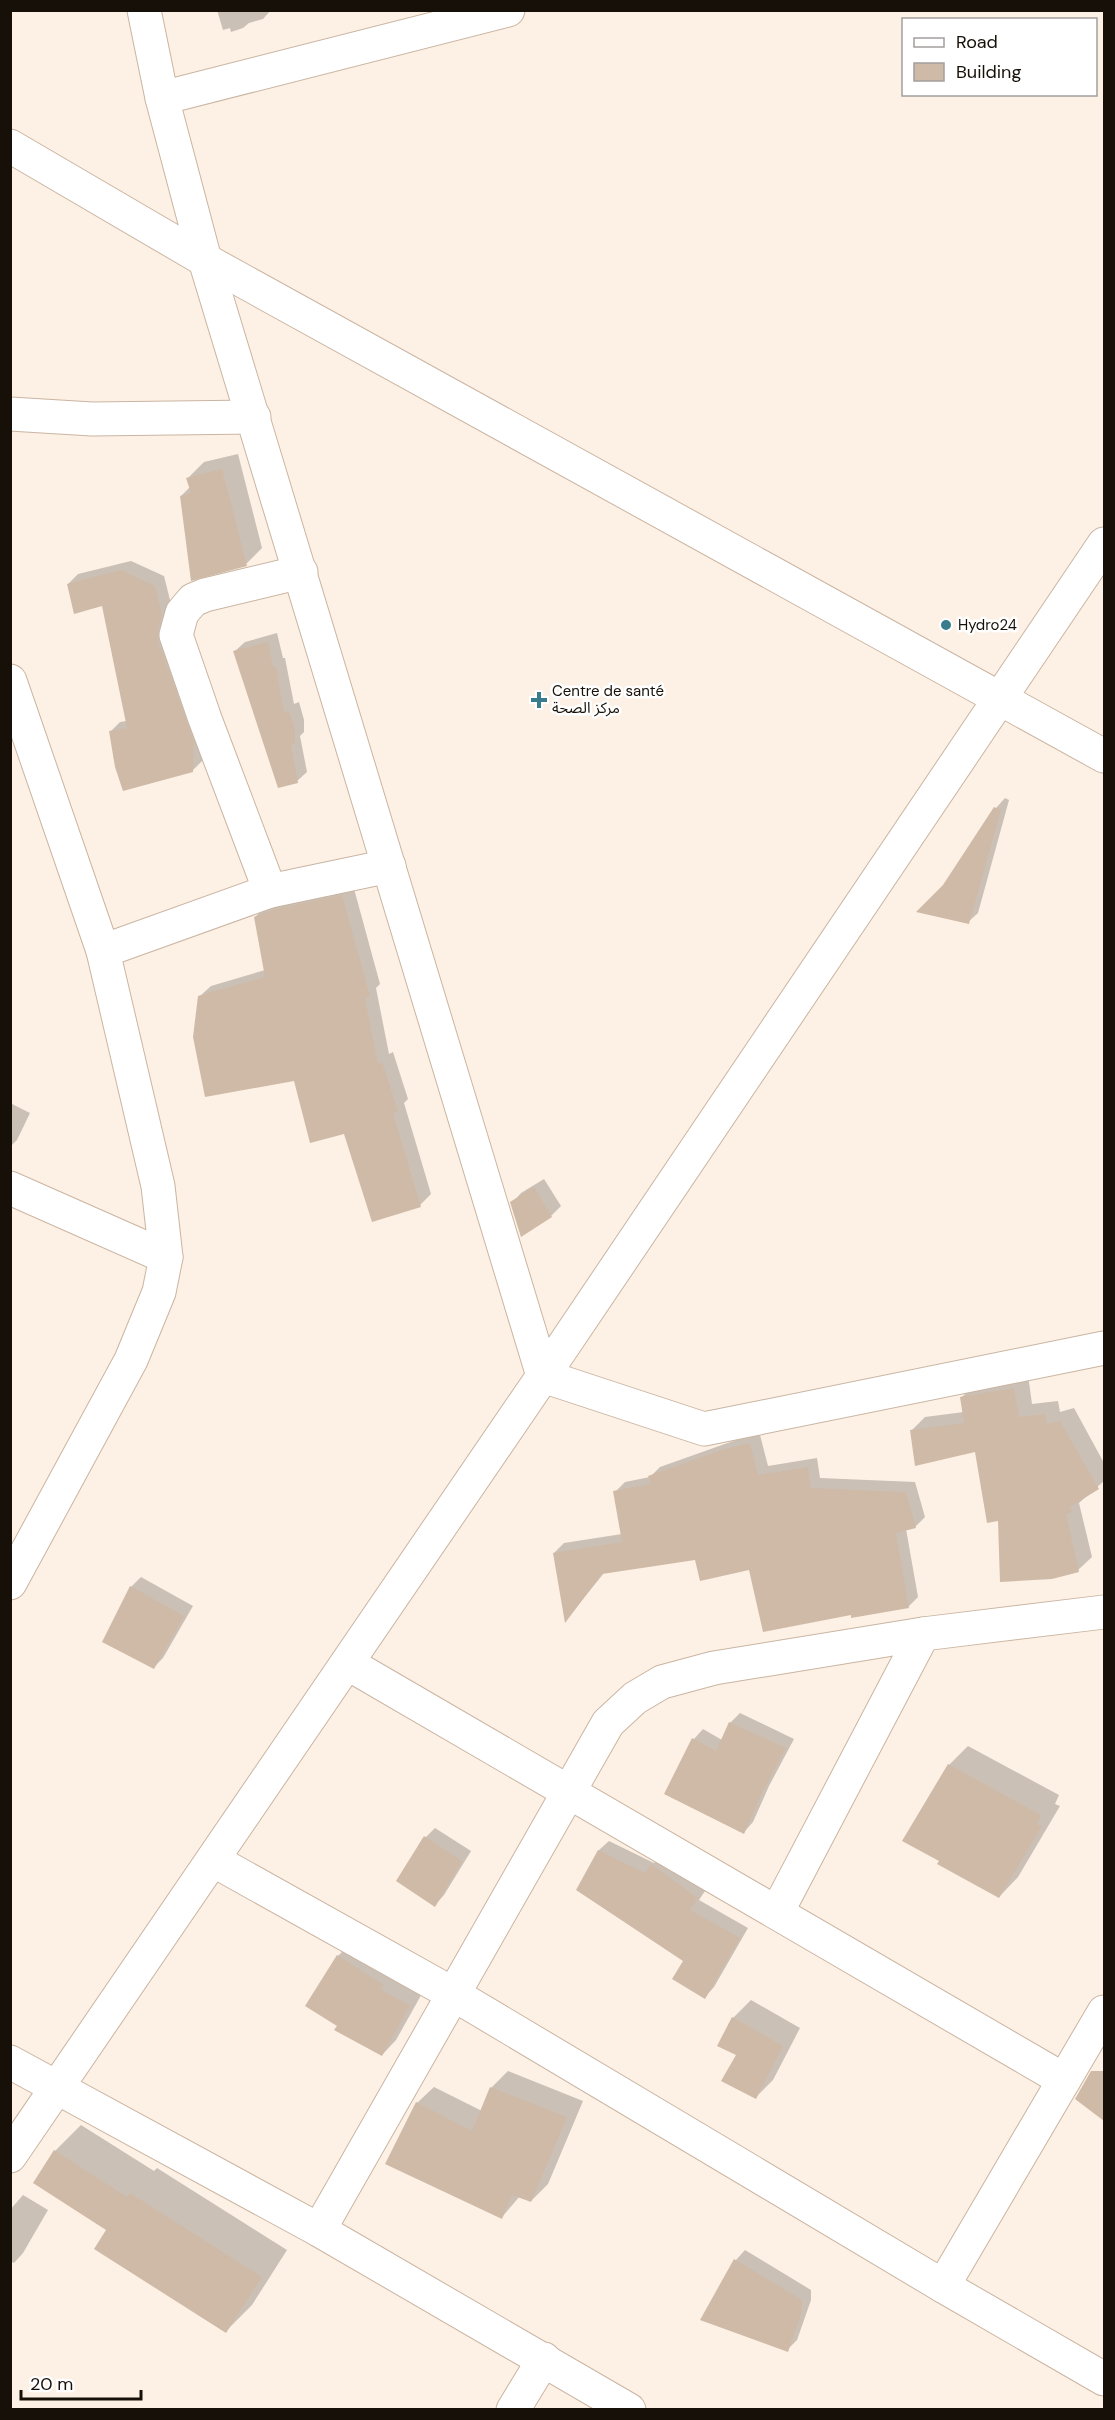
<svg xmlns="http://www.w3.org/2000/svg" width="1115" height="2420" font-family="'DM Sans','Noto Sans Arabic',sans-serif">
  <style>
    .shadow { fill: #0003 }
    .building { fill: #cfbaa7 }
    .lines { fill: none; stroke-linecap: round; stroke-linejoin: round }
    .minor-casing { stroke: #cab5a2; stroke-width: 35 }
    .minor { stroke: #fff; stroke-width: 33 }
    .poi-dot { fill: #397d8c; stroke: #fff; stroke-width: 2 }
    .labels { text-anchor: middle; stroke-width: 5; stroke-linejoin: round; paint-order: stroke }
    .poi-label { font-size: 15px; fill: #171009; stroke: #fff; text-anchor: start }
  </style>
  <rect width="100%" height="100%" fill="#fdf0e4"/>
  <g class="shadow">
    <polygon points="217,10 271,10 263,19 249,23 243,28 231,32 230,28 223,30"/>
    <polygon points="238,454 262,548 246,564 181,496 190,487 188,478 204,462"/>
    <polygon points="131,561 164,576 203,732 202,761 192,771 110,732 120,722 127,721 103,605 68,584 78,574"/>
    <polygon points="277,633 283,658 285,658 294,704 299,702 304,720 304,732 300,736 307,772 297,781 235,651 245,642"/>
    <polygon points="1005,798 1009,800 978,913 968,922 996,808"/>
    <polygon points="353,885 380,984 376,988 389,1054 393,1052 408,1099 404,1103 431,1194 420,1205 295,1079 199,997 211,986 265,970 255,917 266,906"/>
    <polygon points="10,1103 30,1113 17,1140 10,1147"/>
    <polygon points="544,1179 561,1206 551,1216 521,1235 512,1203 521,1193"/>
    <polygon points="1028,1375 1032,1404 1058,1401 1060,1412 1074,1408 1104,1463 1104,1481 1079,1503 1092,1557 1078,1570 999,1519 976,1450 912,1430 925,1417 964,1412 962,1397 975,1384"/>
    <polygon points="760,1435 768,1466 817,1458 820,1478 915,1482 925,1517 915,1527 906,1529 918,1597 909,1606 852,1614 750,1568 697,1559 604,1573 566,1620 554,1553 564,1543 622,1534 615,1492 625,1482 650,1477 660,1467 736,1440"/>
    <polygon points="141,1577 193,1606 163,1658 154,1667 131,1587"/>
    <polygon points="740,1713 794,1739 769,1786 753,1822 744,1832 666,1793 694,1739 703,1729 722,1740 730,1723"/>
    <polygon points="968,1746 1059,1795 1055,1804 1060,1806 1018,1877 999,1897 949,1765"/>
    <polygon points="435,1828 471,1851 444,1895 435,1905 426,1837"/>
    <polygon points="609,1841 654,1863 661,1856 707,1888 699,1900 748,1928 714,1987 705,1997 685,1960 578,1890 599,1850"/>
    <polygon points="353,1941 424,1990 396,2040 382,2055 339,2026 338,1956"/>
    <polygon points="751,2000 800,2028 773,2080 755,2098 733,2018"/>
    <polygon points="508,2071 583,2101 548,2184 531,2201 520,2196 502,2217 417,2103 434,2087 482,2111 492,2087"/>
    <polygon points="81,2125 154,2171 157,2168 287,2250 252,2305 226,2331 108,2230 55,2151"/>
    <polygon points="23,2195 48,2210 23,2253 14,2263 10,2261 10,2210"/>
    <polygon points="745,2250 811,2290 811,2300 797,2340 787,2350 703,2320 736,2260"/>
  </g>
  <g class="building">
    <polygon points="222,469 247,566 191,581 180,496 191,493 186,478"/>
    <polygon points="121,570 155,586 162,615 158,630 158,641 194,742 193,772 123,791 115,767 109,731 127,728 102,606 74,614 67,584"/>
    <polygon points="268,642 273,667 276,666 284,713 289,711 295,730 295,743 291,745 298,783 278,788 233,651"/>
    <polygon points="994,807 1001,810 969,924 916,912 943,885"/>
    <polygon points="342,895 370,996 365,998 378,1064 382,1062 398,1111 393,1113 421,1207 372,1222 344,1134 310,1143 294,1081 205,1097 193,1037 198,996 265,977 254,917 275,909"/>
    <polygon points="534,1187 552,1217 521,1237 510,1202"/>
    <polygon points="1014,1388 1019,1417 1045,1414 1047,1424 1060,1421 1099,1489 1070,1507 1072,1512 1066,1514 1079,1572 1052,1579 1000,1582 998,1521 987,1523 975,1452 915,1466 910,1430 964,1423 960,1397"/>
    <polygon points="750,1443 758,1475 808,1467 811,1488 906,1492 916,1528 896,1533 909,1608 851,1618 851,1615 763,1632 749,1570 700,1581 695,1560 602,1574 565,1623 553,1553 622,1542 613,1491 651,1484 648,1476 725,1449"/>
    <polygon points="130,1586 184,1616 154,1669 102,1642"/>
    <polygon points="729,1722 786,1748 760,1797 744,1834 664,1794 692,1738 716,1751"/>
    <polygon points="948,1764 1041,1815 1037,1824 1042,1826 999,1898 937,1864 939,1861 902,1841"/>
    <polygon points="424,1836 462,1861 435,1907 396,1881"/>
    <polygon points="598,1850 645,1873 651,1864 698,1898 690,1910 740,1938 705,1999 672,1979 683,1961 576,1890"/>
    <polygon points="337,1955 384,1985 381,1990 410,2005 382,2056 334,2030 337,2026 305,2006"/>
    <polygon points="732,2017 783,2046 756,2099 721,2081 736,2055 717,2046"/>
    <polygon points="1091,2071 1104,2071 1104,2121 1075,2099"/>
    <polygon points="490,2087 567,2117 531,2202 512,2195 502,2219 385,2164 416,2102 472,2131"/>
    <polygon points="54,2150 127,2197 130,2193 262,2277 226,2333 94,2249 106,2230 33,2183"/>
    <polygon points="734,2259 802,2300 802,2311 788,2352 700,2320"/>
  </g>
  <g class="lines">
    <g class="minor-casing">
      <g id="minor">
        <polyline points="144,10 162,98 205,260 543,1376 704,1429 1104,1348"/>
        <polyline points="162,98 508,10"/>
        <polyline points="10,146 205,260 1104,756"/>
        <polyline points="10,414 92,419 254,417"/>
        <polyline points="301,572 205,595 193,600 182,613 176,635 205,719 270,891 389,866"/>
        <polyline points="10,681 103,951 270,891"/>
        <polyline points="10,1188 166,1257"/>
        <polyline points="10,1583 131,1360 159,1292 166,1257 158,1186 103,951"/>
        <polyline points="347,1663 1064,2080"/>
        <polyline points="213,1860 453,1994 943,2286 1104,2012"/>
        <polyline points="777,1912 923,1634"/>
        <polyline points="10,2062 319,2230 629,2410"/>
        <polyline points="10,2156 543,1376 1104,544"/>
        <polyline points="319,2230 608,1723 635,1698 662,1682 714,1668 923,1634 1104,1612"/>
        <polyline points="943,2286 1104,2379"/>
        <polyline points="513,2410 544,2359"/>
      </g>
    </g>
    <use href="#minor" class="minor"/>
  </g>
  <g class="poi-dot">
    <circle cx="946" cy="625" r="6"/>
    <path d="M536 691h6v6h6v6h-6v6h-6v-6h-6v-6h6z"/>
  </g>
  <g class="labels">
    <g class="poi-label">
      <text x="958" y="630">Hydro24</text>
      <text x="552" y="696">Centre de santé<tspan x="552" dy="17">مركز الصحة</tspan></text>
    </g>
  </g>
  <rect width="1115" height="2420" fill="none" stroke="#171009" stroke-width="24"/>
  <rect x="902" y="18" width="195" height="78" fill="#ffffff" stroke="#a29f9d" stroke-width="1.5"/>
  <rect x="914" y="38" width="30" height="9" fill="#ffffff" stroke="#a29f9d" stroke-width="1.5"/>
  <text x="956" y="48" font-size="18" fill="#171009">Road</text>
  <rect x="914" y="63" width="30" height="18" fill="#cfbaa7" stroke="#a29f9d" stroke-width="1.5"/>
  <text x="956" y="78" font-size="18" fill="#171009">Building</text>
  <path d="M21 2390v9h120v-9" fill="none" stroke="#171009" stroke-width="3"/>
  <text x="30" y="2390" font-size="18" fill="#171009" stroke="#ffffff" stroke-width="4.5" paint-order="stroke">20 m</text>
</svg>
